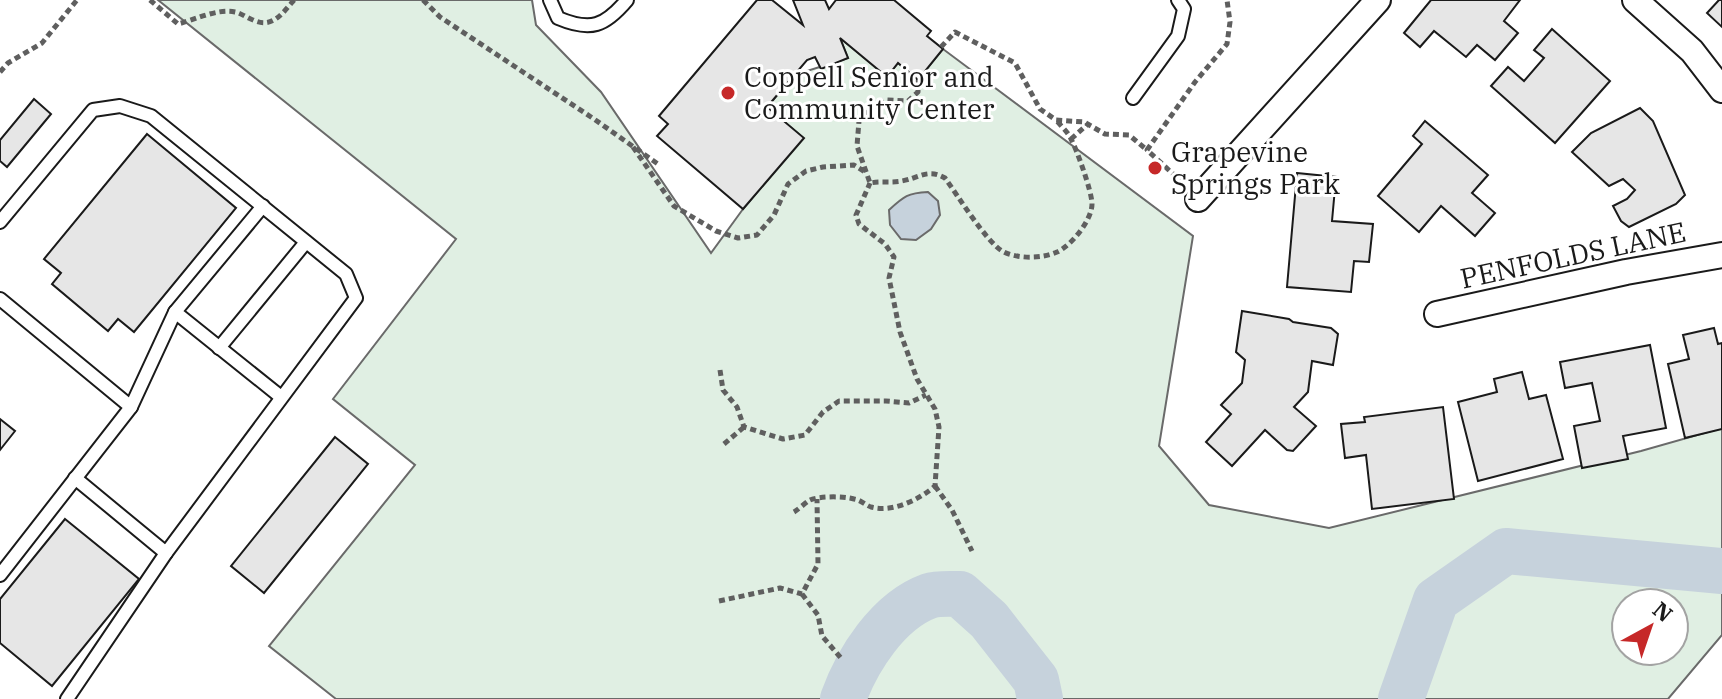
<svg xmlns="http://www.w3.org/2000/svg" width="1722" height="699" font-family="'IBM Plex Serif',serif">
  <style>
    .green { fill: #e0efe3; stroke: #6a6a6a; stroke-width: 2; fill-rule: evenodd }
    .water { fill: #c6d2dc; stroke: #6a6a6a; stroke-width: 2 }
    .lines { fill: none; stroke-linecap: round; stroke-linejoin: round }
    .river { stroke: #c6d2dc; stroke-width: 46 }
    .building { fill: #e6e6e6; stroke: #1a1a1a; stroke-width: 2 }
    .service-casing { stroke: #1a1a1a; stroke-width: 16 }
    .minor-casing { stroke: #1a1a1a; stroke-width: 28 }
    .path { stroke: #5f5f5f; stroke-width: 5; stroke-dasharray: 6 4; stroke-linecap: butt }
    .service { stroke: #fff; stroke-width: 12 }
    .minor { stroke: #fff; stroke-width: 24 }
    .poi-dot { fill: #c62828; stroke: #fff; stroke-width: 3 }
    .labels { text-anchor: middle; stroke-width: 6; stroke-linejoin: round; paint-order: stroke }
    .poi-label { font-size: 28px; fill: #1a1a1a; stroke: #fff; text-anchor: start }
    .street-label { font-size: 28px; fill: #1a1a1a; stroke: #fff }
  </style>
  <rect width="100%" height="100%" fill="#fff"/>
  <path class="green" d="M158,0H532L536,25L601,92L711,253L743,209L803,138L767,107L794,75L848,58L840,38L887,76L898,63L918,79L943,49L1193,236L1159,446L1209,505L1329,528L1641,451L1722,428V635L1668,699H336L269,646L415,465L333,399L456,239ZM1626,603H1674V651H1626Z"/>
  <path class="water" d="M928,192L938,201L940,215L931,229L916,240L901,239L890,225L889,210C904,196 908,193 928,192Z"/>
  <g class="lines">
    <g class="river">
      <path d="M843,699C857,660 888,611 929,596C938,593 950,594 960,594L989,620L1036,680L1040,699"/>
      <polyline points="1401,699 1436,600 1506,551 1722,571"/>
    </g>
  </g>
  <g class="building">
    <polygon points="757,0 772,0 803,25 793,0 825,0 829,9 836,0 894,0 931,31 927,36 943,49 918,80 898,63 887,77 840,38 848,58 821,69 815,57 807,60 767,107 804,138 743,209 657,136 668,124 659,116"/>
    <polygon points="1431,0 1520,0 1504,21 1518,33 1495,60 1477,45 1466,57 1434,31 1420,47 1404,33"/>
    <polygon points="1719,0 1722,0 1722,27 1707,13"/>
    <polygon points="1552,29 1610,81 1555,143 1491,86 1508,67 1524,81 1544,58 1534,50"/>
    <polygon points="34,99 51,114 7,167 0,161 0,140"/>
    <polygon points="1640,108 1653,121 1685,195 1676,204 1629,227 1621,221 1613,206 1627,199 1635,190 1623,179 1609,186 1572,152 1591,133"/>
    <polygon points="1425,121 1488,175 1472,193 1495,213 1475,236 1441,206 1419,232 1378,196 1422,144 1413,136"/>
    <polygon points="147,134 236,208 134,332 118,319 108,331 52,284 61,273 44,259"/>
    <polygon points="1297,173 1336,177 1332,221 1373,224 1369,262 1354,261 1351,292 1287,287"/>
    <polygon points="1242,311 1289,319 1293,322 1331,328 1338,334 1333,365 1312,361 1308,392 1294,407 1316,426 1293,451 1287,450 1265,430 1232,466 1206,442 1231,414 1221,405 1242,383 1245,360 1236,352"/>
    <polygon points="1714,328 1718,344 1722,343 1722,429 1685,438 1668,364 1689,359 1683,335"/>
    <polygon points="1650,345 1666,428 1623,436 1628,459 1582,468 1574,426 1600,421 1592,383 1565,388 1560,362"/>
    <polygon points="1522,372 1529,399 1546,395 1563,459 1478,481 1458,402 1497,392 1494,379"/>
    <polygon points="1443,407 1454,499 1372,509 1366,455 1345,458 1341,424 1365,422 1364,417"/>
    <polygon points="0,419 15,431 0,450"/>
    <polygon points="335,437 368,464 264,593 231,566"/>
    <polygon points="65,519 139,579 52,686 0,643 0,599"/>
  </g>
  <g class="lines">
    <g class="service-casing">
      <g id="service">
        <path d="M550,0L558,18C591,32 605,26 627,0"/>
        <polyline points="1133,98 1178,36 1184,9 1178,0"/>
        <polyline points="263,206 175,312 281,397"/>
        <polyline points="0,222 93,110 120,106 151,116 346,274 356,298 166,553 75,478"/>
        <polyline points="0,299 131,407 0,575"/>
        <polyline points="219,348 306,242"/>
        <polyline points="131,407 175,312"/>
        <polyline points="67,699 166,553"/>
      </g>
    </g>
    <g class="minor-casing">
      <g id="minor">
        <polyline points="1635,0 1692,51 1722,90"/>
        <polyline points="1198,199 1378,0"/>
        <polyline points="1437,314 1626,272 1722,255"/>
      </g>
    </g>
    <g class="path">
      <path d="M150,0L178,24C194,20 218,8 235,12C241,13 247,18 253,20C272,29 282,14 294,0"/>
      <polyline points="423,0 440,17 594,119 658,164"/>
      <polyline points="941,47 955,32 1015,63 1040,109 1056,120 1084,122 1105,134 1129,135 1147,150"/>
      <polyline points="0,72 8,63 42,43 77,0"/>
      <path d="M918,80V92L908,101L886,100L870,106L859,121L857,146L870,183C881,181 892,183 902,181C919,178 928,168 945,178C958,196 986,241 1002,251C1016,259 1042,259 1057,252C1071,246 1092,220 1092,204C1092,192 1077,150 1071,139C1068,132 1061,126 1056,120"/>
      <polyline points="1071,139 1088,124"/>
      <polyline points="633,147 674,206 716,231 738,238 757,235 774,215 788,184 806,171 823,167 854,165 865,172"/>
      <polyline points="1184,184 1147,150 1195,82 1227,44 1230,22 1227,0"/>
      <polyline points="720,370 723,390 737,407 744,427 783,439 805,435 823,412 839,401 886,401 909,403 926,395"/>
      <polyline points="724,444 744,427"/>
      <polyline points="935,486 952,510 972,551"/>
      <path d="M794,512C799,509 805,503 810,500C819,496 844,496 854,499C861,500 865,505 871,507C893,513 920,499 935,486L939,427L935,409L917,379L900,332L889,278L894,257L885,244L859,224L856,215L870,183"/>
      <polyline points="802,594 818,615 822,636 841,658"/>
      <polyline points="719,601 780,588 802,594 818,564 817,499"/>
    </g>
    <use href="#service" class="service"/>
    <use href="#minor" class="minor"/>
  </g>
  <g class="poi-dot">
    <circle cx="728" cy="93" r="8"/>
    <circle cx="1155" cy="168" r="8"/>
  </g>
  <g class="labels">
    <g class="poi-label">
      <text x="744" y="87">Coppell Senior and<tspan x="744" dy="32">Community Center</tspan></text>
      <text x="1171" y="162">Grapevine<tspan x="1171" dy="32">Springs Park</tspan></text>
    </g>
    <g class="street-label">
      <text transform="translate(1573 255) rotate(-12)" y="10">PENFOLDS LANE</text>
    </g>
  </g>
  <g transform="translate(1650 627) rotate(40)"><circle r="38" fill="#ffffff" stroke="#a3a3a3" stroke-width="2"/>
  <path d="M0-6L14 30L0 20L-14 30Z" fill="#c62828"/>
  <text y="-12" font-size="22" font-weight="bold" text-anchor="middle" fill="#1a1a1a">N</text>
  </g>
</svg>
